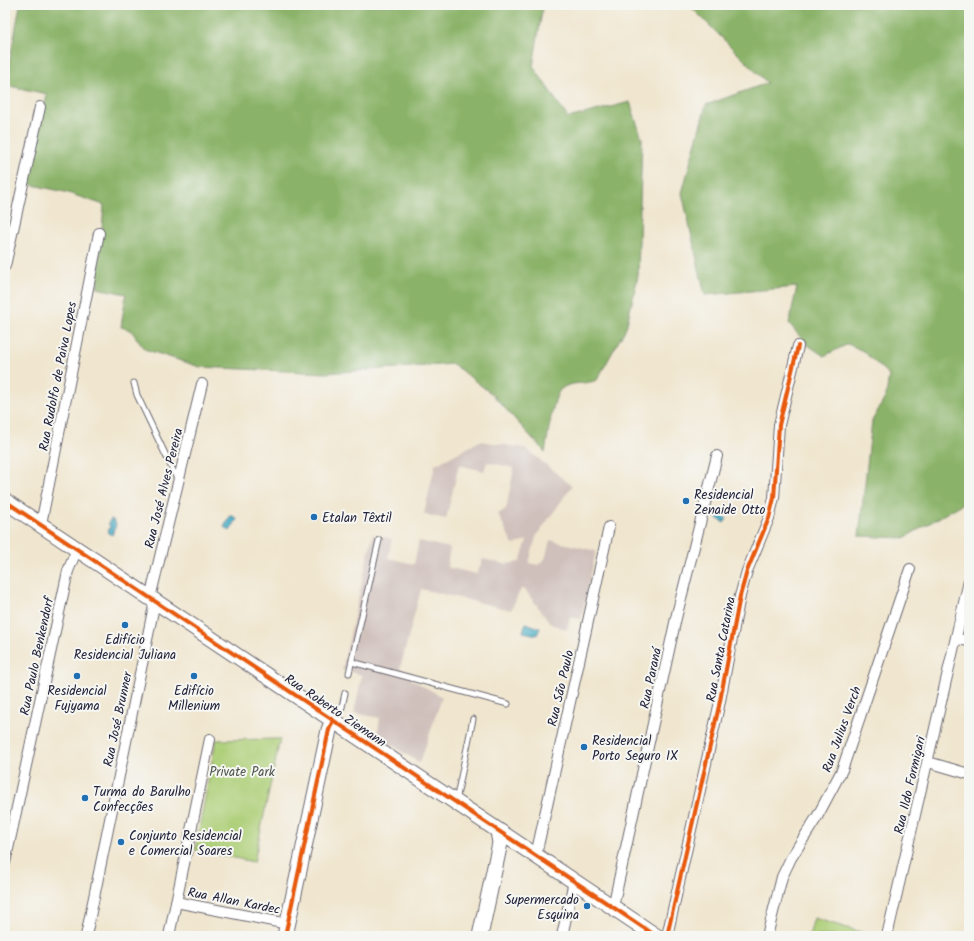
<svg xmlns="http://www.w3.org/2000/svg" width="974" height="941" font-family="Kalam,sans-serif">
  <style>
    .industrial { fill: #cfc0bb }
    .green { fill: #adcf78; stroke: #68785a }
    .forest { fill: #8ab268; stroke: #566a52 }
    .water { fill: #42aac2; stroke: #32667e }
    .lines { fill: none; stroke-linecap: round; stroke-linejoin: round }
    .lane-casing { stroke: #6a676f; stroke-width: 7 }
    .street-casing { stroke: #6a676f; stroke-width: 12 }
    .secondary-casing { stroke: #6a676f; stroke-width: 17 }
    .lane { stroke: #fff; stroke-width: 5 }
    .street { stroke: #fff; stroke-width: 10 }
    .secondary { stroke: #fff; stroke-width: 15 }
    .cycleway-casing { stroke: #f6f6f2; stroke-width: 6 }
    .cycleway { stroke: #e8590c; stroke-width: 4 }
    .poi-dot { fill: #1f6fb2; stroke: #f6f6f2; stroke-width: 1.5 }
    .labels { text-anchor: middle; stroke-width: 4; stroke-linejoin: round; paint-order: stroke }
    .street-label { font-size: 13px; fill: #22223b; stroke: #f6f6f2 }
    .poi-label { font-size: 13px; fill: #22223b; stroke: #f6f6f2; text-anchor: start }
    .park-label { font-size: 13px; fill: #4c564d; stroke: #f6f6f2 }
  </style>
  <rect width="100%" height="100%" fill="#f6f6f2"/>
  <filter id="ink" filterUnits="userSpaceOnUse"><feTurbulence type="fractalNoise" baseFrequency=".025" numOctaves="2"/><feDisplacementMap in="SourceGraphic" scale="8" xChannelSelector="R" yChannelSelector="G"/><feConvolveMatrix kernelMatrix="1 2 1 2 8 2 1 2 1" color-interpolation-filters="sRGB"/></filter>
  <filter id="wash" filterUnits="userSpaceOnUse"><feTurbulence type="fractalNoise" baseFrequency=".012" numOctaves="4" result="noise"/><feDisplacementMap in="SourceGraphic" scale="16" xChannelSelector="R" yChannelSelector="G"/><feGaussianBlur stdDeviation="0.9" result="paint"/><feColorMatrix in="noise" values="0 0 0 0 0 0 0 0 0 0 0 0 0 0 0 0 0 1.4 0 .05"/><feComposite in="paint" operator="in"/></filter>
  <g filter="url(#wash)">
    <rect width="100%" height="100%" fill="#f0e6cf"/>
    <polygon class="industrial" points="480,441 525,448 572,486 536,537 529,563 538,565 545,559 550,540 596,551 581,619 570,617 567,630 551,624 525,590 521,589 511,610 421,589 400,669 412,672 411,679 442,697 420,763 377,736 380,718 354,713 362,675 342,670 373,534 392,539 388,558 414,564 419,541 450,548 447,567 477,574 483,559 505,564 520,562 527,540 513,545 498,514 506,509 514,468 487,462 484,471 459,465 446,519 424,514 435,465"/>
    <g class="green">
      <polygon points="280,739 254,862 195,850 216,740"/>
      <polygon points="814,918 874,936 809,936"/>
    </g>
    <g class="forest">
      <path d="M20,5H543L533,66L568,118L630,102L642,139L638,276L626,328L597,380C586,385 570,381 561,389C552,397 548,439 545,452L492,394L453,364L326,373L200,367L144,349L131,330L121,327L126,294L97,288L104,205L65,192L28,184L47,94L5,85Z"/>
      <polygon points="689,5 969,5 969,500 904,538 859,536 872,421 886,396 889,375 863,351 848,344 824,356 805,343 789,323 797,287 705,295 682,193 706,105 767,83"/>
    </g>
    <g class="water">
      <polygon points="718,512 727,519 724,523 714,516"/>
      <polygon points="231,515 237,519 230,531 224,527"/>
      <polygon points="111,519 113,520 116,525 112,535 108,533 110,526 108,523"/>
      <polygon points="526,623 540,628 537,635 523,632"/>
    </g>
  </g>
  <g filter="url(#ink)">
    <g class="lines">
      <g class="lane-casing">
        <g id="lane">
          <polyline points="134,383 137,395 178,481"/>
          <polyline points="352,662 508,704"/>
          <polyline points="349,673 379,540"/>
          <polyline points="334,719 342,707 345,693"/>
          <polyline points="456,801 473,719"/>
        </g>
      </g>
      <g class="street-casing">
        <g id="street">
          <polyline points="5,266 40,107"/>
          <polyline points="41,524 99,233"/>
          <polyline points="150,598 202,384"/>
          <polyline points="957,639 969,641"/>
          <polyline points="928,762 969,774"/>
          <polyline points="536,855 609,527"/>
          <polyline points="5,863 68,571 77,549"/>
          <polyline points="176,902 288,924"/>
          <polyline points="613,907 676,618 717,456"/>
          <polyline points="86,936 155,601"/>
          <polyline points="169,936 210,739"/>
          <polyline points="562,936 574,881"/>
          <polyline points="667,936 719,706 740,596 747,571 769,518 774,498 779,425 798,346"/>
          <polyline points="767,936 782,877 791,858 817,817 842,770 910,569"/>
          <polyline points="887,936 969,581"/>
        </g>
      </g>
      <g class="secondary-casing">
        <g id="secondary">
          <polyline points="5,501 656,936"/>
          <polyline points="285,936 329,730 333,720"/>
          <polyline points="480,936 500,843 498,831"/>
        </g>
      </g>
      <use href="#lane" class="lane"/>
      <use href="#street" class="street"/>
      <use href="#secondary" class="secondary"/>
      <g class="cycleway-casing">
        <g id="cycleway">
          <polyline points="5,501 656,936"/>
          <polyline points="285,936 329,730 333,720"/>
          <polyline points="667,936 719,706 740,596 747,571 769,518 774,498 779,425 798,346"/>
        </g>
      </g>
      <use href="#cycleway" class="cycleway"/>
    </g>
  </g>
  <g class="poi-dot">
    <circle cx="686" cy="501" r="4"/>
    <circle cx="314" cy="517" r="4"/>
    <circle cx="125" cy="625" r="4"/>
    <circle cx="77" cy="676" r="4"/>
    <circle cx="194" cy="676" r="4"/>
    <circle cx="584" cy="747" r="4"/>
    <circle cx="85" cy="798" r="4"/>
    <circle cx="121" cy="842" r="4"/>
    <circle cx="587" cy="906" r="4"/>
  </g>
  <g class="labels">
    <g class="street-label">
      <text transform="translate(57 376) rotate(-79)" y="5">Rua Rudolfo de Paiva Lopes</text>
      <text transform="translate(163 488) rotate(-76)" y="5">Rua José Alves Pereira</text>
      <text transform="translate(720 649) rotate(-79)" y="5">Rua Santa Catarina</text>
      <text transform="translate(36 656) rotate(-78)" y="5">Rua Paulo Benkendorf</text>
      <text transform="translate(650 678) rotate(-78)" y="5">Rua Paraná</text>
      <text transform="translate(560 688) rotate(-77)" y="5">Rua São Paulo</text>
      <text transform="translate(336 710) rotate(34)" y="5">Rua Roberto Ziemann</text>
      <text transform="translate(117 719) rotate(-78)" y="5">Rua José Brunner</text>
      <text transform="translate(841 729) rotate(-70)" y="5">Rua Julius Verch</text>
      <text transform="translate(909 785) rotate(-77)" y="5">Rua Ildo Formigari</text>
      <text transform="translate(234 900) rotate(11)" y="5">Rua Allan Kardec</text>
    </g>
    <g class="poi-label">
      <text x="694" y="499">Residencial<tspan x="694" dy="15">Zenaide Otto</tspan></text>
      <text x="322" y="522">Etalan Têxtil</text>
      <text x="125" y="644" text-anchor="middle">Edifício<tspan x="125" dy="15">Residencial Juliana</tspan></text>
      <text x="77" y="695" text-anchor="middle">Residencial<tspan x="77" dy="15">Fujyama</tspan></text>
      <text x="194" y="695" text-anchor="middle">Edifício<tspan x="194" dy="15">Millenium</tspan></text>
      <text x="592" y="745">Residencial<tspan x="592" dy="15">Porto Seguro IX</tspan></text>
      <text x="93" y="796">Turma do Barulho<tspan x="93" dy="15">Confecções</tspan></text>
      <text x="129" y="840">Conjunto Residencial<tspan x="129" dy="15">e Comercial Soares</tspan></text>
      <text x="579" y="904" text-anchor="end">Supermercado<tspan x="579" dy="15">Esquina</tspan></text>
    </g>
    <g class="park-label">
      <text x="242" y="776">Private Park</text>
    </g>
  </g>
  <rect width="974" height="941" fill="none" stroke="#f6f6f2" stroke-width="20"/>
</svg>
